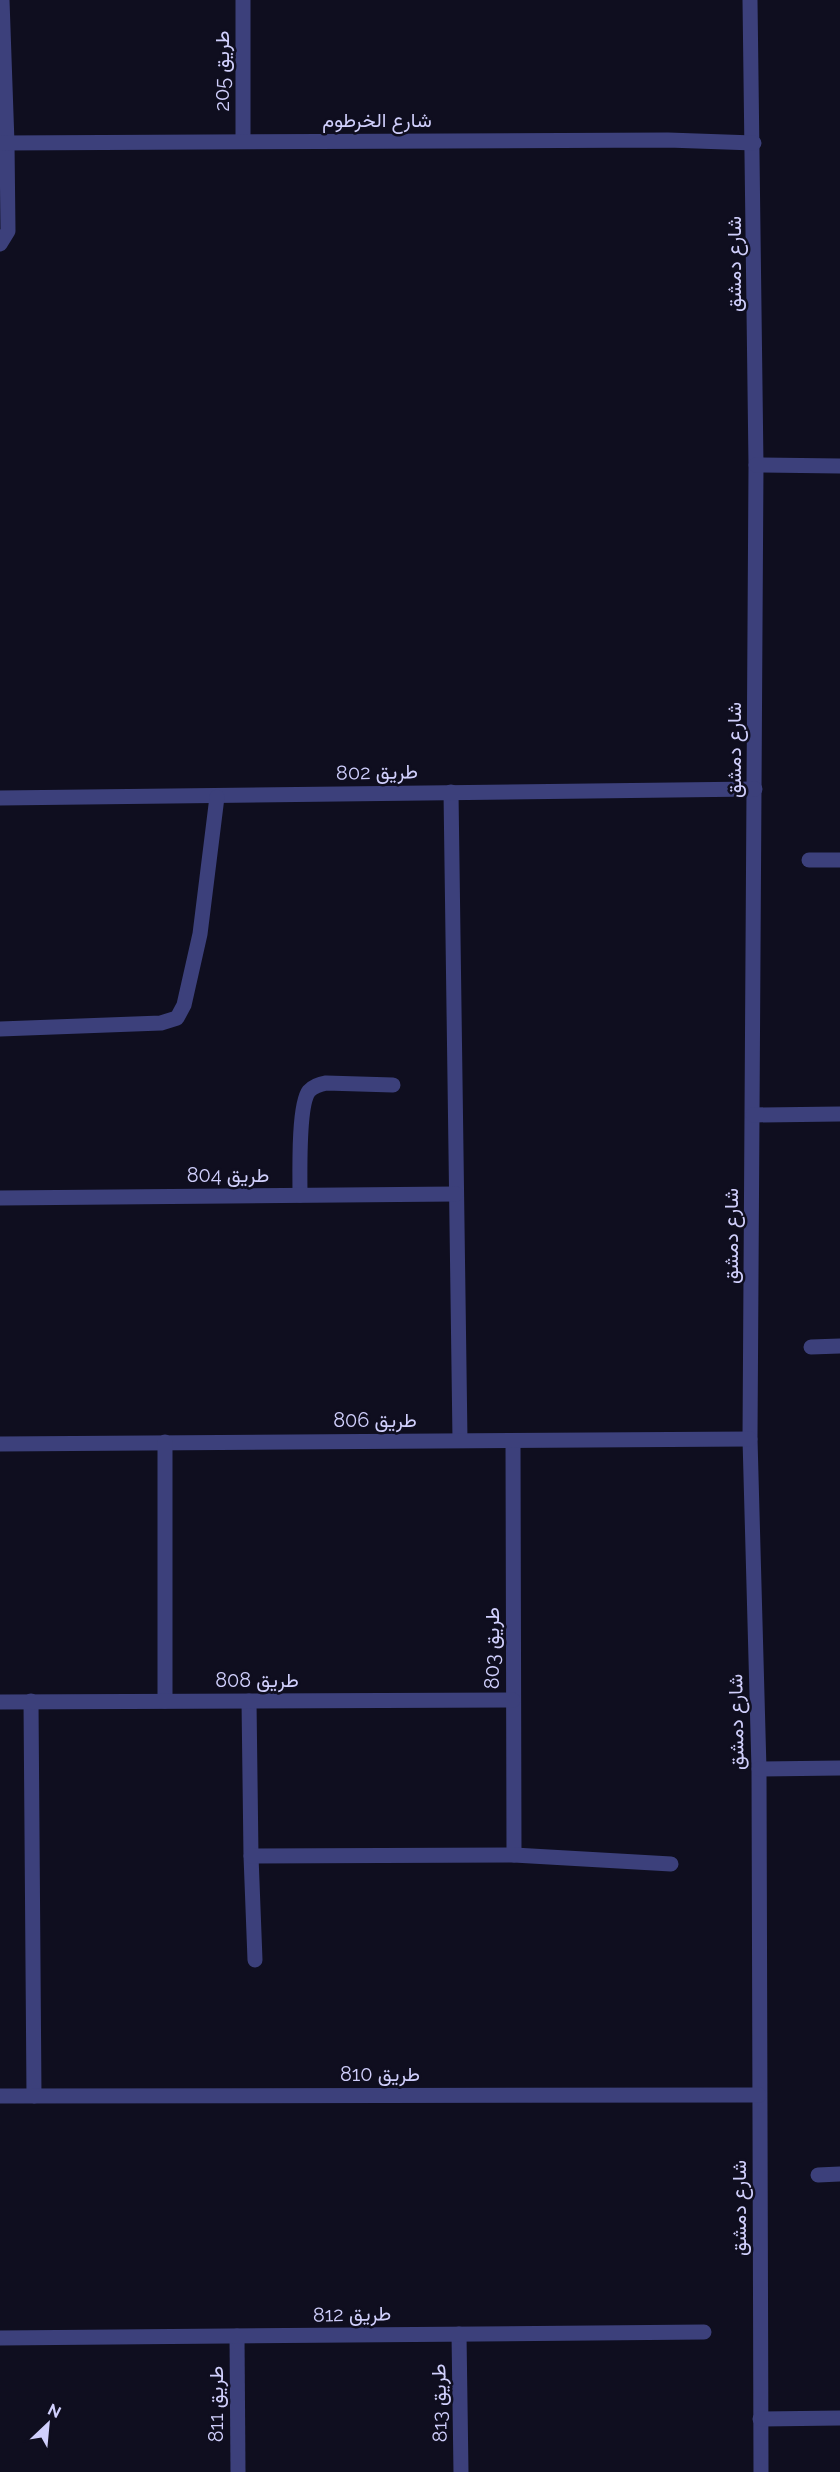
<svg xmlns="http://www.w3.org/2000/svg" width="840" height="2472" font-family="Raleway,Vazirmatn,sans-serif">
  <style>
    .lines { fill: none; stroke-linecap: round; stroke-linejoin: round }
    .service { stroke: #3c407b; stroke-width: 15 }
    .minor { stroke: #3c407b; stroke-width: 15 }
    .labels { text-anchor: middle; stroke-width: 5; stroke-linejoin: round; paint-order: stroke }
    .street-label { font-size: 20px; fill: #d0cffc; stroke: #0f0e1f }
  </style>
  <rect width="100%" height="100%" fill="#0f0e1f"/>
  <g class="lines">
    <g class="service">
      <polyline points="0,244 8,231 7,143"/>
      <path d="M300,1195C300,1175 298,1105 309,1091C314,1086 320,1084 326,1083L393,1085"/>
    </g>
    <g class="minor">
      <polyline points="2,0 7,143"/>
      <polyline points="243,0 243,141"/>
      <polyline points="750,0 756,465 750,1439 759,1769 761,2472"/>
      <polyline points="0,143 668,140 754,143"/>
      <polyline points="756,465 840,466"/>
      <polyline points="451,792 460,1440"/>
      <polyline points="0,798 755,789"/>
      <polyline points="809,860 840,860"/>
      <polyline points="0,1029 161,1023 177,1018 184,1005 200,934 217,797"/>
      <polyline points="753,1115 840,1114"/>
      <polyline points="0,1198 456,1194"/>
      <polyline points="811,1347 840,1346"/>
      <polyline points="513,1441 514,1855"/>
      <polyline points="0,1444 750,1439"/>
      <polyline points="31,1701 34,2096"/>
      <polyline points="165,1701 165,1442"/>
      <polyline points="249,1701 251,1856 255,1960"/>
      <polyline points="0,1702 513,1700"/>
      <polyline points="759,1769 840,1768"/>
      <polyline points="251,1856 514,1855 671,1864"/>
      <polyline points="0,2096 759,2095"/>
      <polyline points="818,2175 840,2174"/>
      <polyline points="459,2334 461,2472"/>
      <polyline points="237,2336 238,2472"/>
      <polyline points="0,2338 704,2332"/>
      <polyline points="760,2419 840,2418"/>
    </g>
  </g>
  <g class="labels">
    <g class="street-label">
      <text transform="translate(222 71) rotate(-90)" y="7">طريق 205</text>
      <text x="377" y="127">شارع الخرطوم</text>
      <text transform="translate(734 264) rotate(-90)" y="7">شارع دمشق</text>
      <text transform="translate(734 750) rotate(-90)" y="7">شارع دمشق</text>
      <text transform="translate(377 772) rotate(-1)" y="7">طريق 802</text>
      <text x="228" y="1182">طريق 804</text>
      <text transform="translate(731 1236) rotate(-90)" y="7">شارع دمشق</text>
      <text x="375" y="1427">طريق 806</text>
      <text transform="translate(492 1648) rotate(-90)" y="7">طريق 803</text>
      <text x="257" y="1687">طريق 808</text>
      <text transform="translate(736 1722) rotate(-91)" y="7">شارع دمشق</text>
      <text x="380" y="2081">طريق 810</text>
      <text transform="translate(739 2208) rotate(-90)" y="7">شارع دمشق</text>
      <text transform="translate(352 2314) rotate(-1)" y="7">طريق 812</text>
      <text transform="translate(439 2403) rotate(-91)" y="7">طريق 813</text>
      <text transform="translate(216 2404) rotate(-90)" y="7">طريق 811</text>
    </g>
  </g>
  <g transform="translate(48 2424) rotate(26)" stroke="#0f0e1f" stroke-width="4.5" paint-order="stroke">
  <path d="M0-4.5L10 22L0 15L-10 22Z" fill="#d0cffc"/>
  <text y="-9" font-size="16" font-weight="bold" text-anchor="middle" fill="#d0cffc">N</text>
  </g>
</svg>
